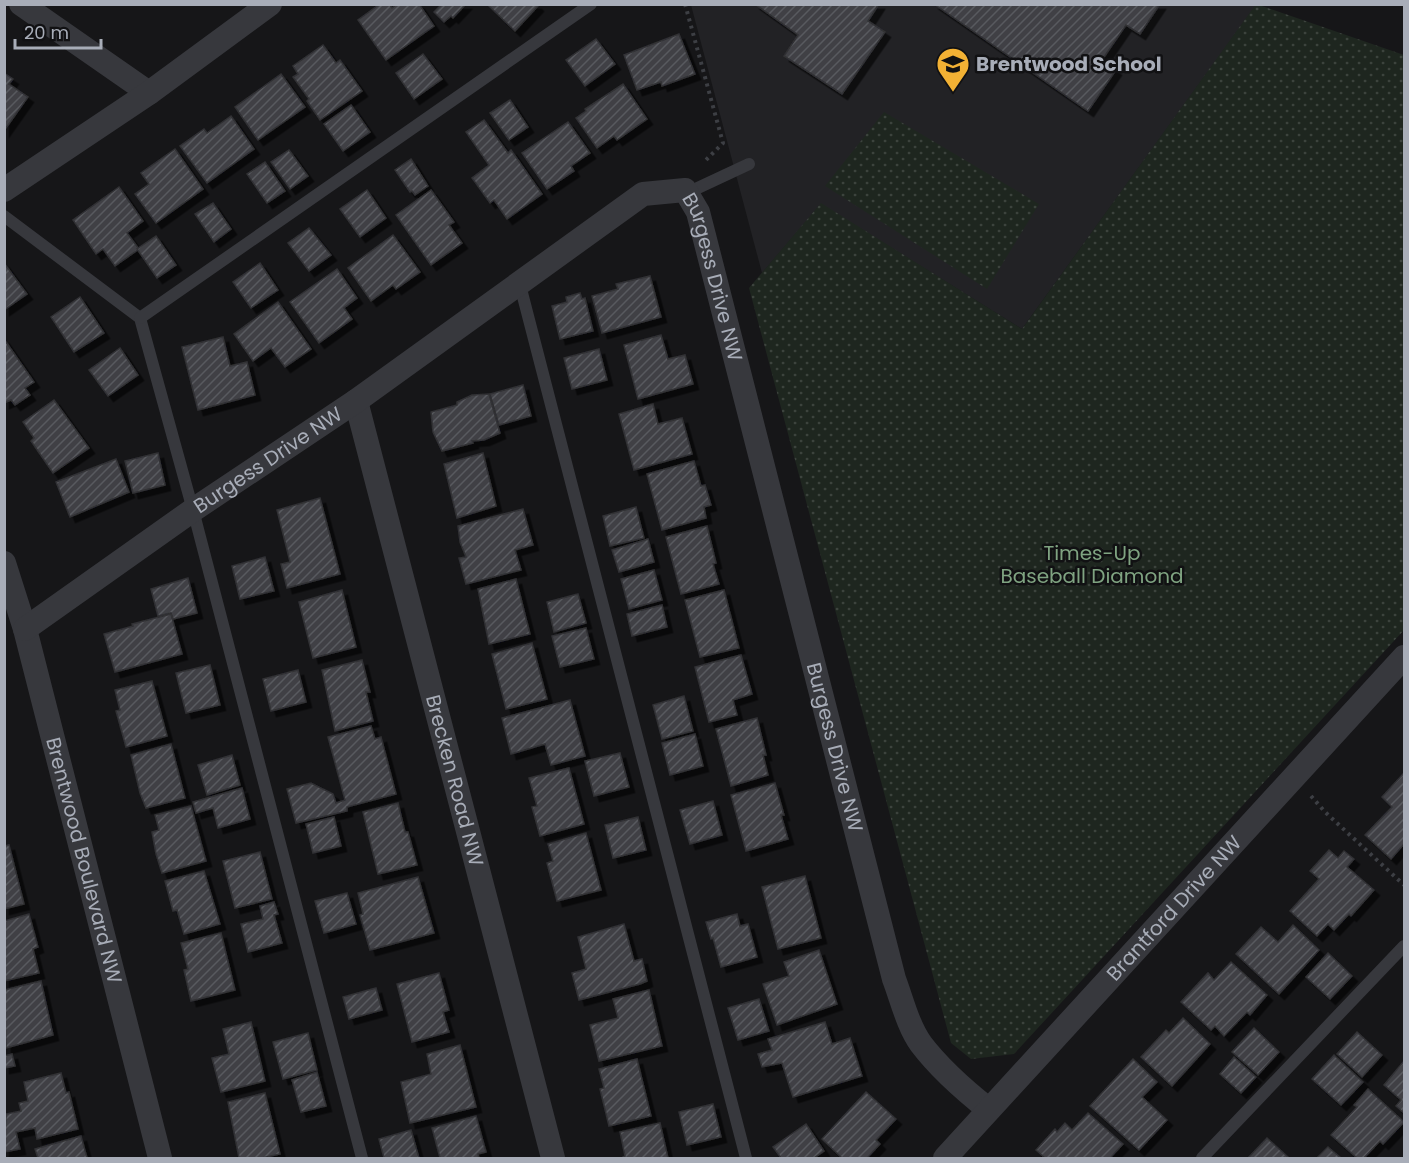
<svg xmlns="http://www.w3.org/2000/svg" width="1409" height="1163" font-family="Poppins,sans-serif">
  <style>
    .built { fill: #222225 }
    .park { fill: url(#park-dots) }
    .building { fill: url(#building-hatch); stroke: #303034; stroke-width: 1.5; filter: url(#shadow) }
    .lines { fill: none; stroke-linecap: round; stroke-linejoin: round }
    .path { stroke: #3d3f44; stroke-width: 4; stroke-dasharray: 3 4.5; stroke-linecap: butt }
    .lane { stroke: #37383d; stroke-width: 12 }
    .street { stroke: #37383d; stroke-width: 24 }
    .labels { text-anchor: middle; stroke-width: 5; stroke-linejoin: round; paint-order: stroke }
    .poi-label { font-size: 20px; font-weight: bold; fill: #a8adb8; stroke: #111113; text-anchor: start }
    .street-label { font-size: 20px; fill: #a8adb8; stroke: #111113 }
    .park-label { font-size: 20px; fill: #7fa381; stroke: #111113 }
  </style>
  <defs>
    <pattern id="park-dots" width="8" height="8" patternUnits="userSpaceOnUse" patternTransform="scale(1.5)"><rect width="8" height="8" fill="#1e261f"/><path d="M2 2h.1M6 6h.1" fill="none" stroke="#3c433d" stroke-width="1.8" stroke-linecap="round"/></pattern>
    <pattern id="building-hatch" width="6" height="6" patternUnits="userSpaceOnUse" patternTransform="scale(1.5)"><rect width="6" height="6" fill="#404145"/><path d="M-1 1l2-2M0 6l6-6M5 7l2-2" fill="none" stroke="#595a5e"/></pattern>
    <filter id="shadow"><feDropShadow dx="5.5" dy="5.5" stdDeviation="0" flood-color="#0009"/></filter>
  </defs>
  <rect width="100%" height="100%" fill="#161618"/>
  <polygon class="built" points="691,5 1256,5 1022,329 821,204 762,273"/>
  <g class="park">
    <polygon points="1256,4 1404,55 1404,630 1014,1054 971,1059 951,1043 749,288 821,203 1022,329"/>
    <polygon points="884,112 1039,204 987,289 825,186"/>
  </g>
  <g class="building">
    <polygon points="380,4 389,4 392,8 397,4 419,4 434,26 386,60 358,20"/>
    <polygon points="438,4 466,4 453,18 451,16 444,22 434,12 440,6"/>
    <polygon points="491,4 536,4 538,6 515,31 489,6"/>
    <polygon points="755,4 879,4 868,21 885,32 842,94 784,56 798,35"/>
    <polygon points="934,4 1160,4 1140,34 1126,25 1102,60 1116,70 1088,111"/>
    <polygon points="679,34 695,74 662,86 661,82 637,90 624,55"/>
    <polygon points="596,39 615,64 585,86 566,60"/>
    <polygon points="323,45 336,63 340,60 362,91 320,120 307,101 309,99 293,77 298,74 293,66"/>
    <polygon points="423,54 442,79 414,99 396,73"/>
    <polygon points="4,73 13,79 9,84 28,97 4,131"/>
    <polygon points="281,74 305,107 258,140 235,107"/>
    <polygon points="623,84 647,119 617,140 614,136 597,148 576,118 586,111 585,109"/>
    <polygon points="510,100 528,127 509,140 490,113"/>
    <polygon points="351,105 370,132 343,151 324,124"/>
    <polygon points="231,116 254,149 207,183 180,146 204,129 207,133"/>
    <polygon points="484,120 508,153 511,150 542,194 507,219 494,200 490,203 472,178 489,165 466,132"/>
    <polygon points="568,122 590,153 571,166 574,171 547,189 522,153"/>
    <polygon points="175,149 203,189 156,223 135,194 149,184 141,173"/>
    <polygon points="289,150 308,176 290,189 271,162"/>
    <polygon points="411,159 428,186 415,195 412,191 410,192 395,170"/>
    <polygon points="265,162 285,191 267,203 247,174"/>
    <polygon points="119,187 143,221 127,233 139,249 115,266 103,249 96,254 73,220"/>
    <polygon points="367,190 386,218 360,237 340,209"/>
    <polygon points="431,190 454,222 449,225 462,243 431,265 396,215"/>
    <polygon points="213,203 231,229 214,242 195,214"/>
    <polygon points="309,228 331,255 309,271 288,243"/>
    <polygon points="393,235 420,272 396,289 393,285 371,301 348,268"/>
    <polygon points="156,236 176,265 157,278 137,249"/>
    <polygon points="4,263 27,294 4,310"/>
    <polygon points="260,263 278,290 251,308 233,282"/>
    <polygon points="337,269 357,298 344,308 352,319 319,343 290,302"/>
    <polygon points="650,276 661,317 602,333 592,296 618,289 616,284"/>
    <polygon points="580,293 582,299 585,298 593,331 560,339 552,306 567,302 566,297"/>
    <polygon points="80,297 104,333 74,352 51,317"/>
    <polygon points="278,302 311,349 285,367 271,348 253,361 234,334"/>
    <polygon points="661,335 668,359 685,355 693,384 638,399 624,345"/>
    <polygon points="223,337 230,366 247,362 255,395 198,410 182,347"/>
    <polygon points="4,339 34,382 25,388 30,395 15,405 11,400 4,403"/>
    <polygon points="120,348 138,375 108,396 89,370"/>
    <polygon points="599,349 607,380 572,389 564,358"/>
    <polygon points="523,385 531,416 499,425 490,394"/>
    <polygon points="489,394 500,433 484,440 472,441 473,443 442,451 433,432 431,412 457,405 457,402 472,395"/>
    <polygon points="54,400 89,448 53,473 31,441 34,438 23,422"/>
    <polygon points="653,404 658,424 682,418 692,454 634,470 619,414"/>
    <polygon points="158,453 165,485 133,493 125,461"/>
    <polygon points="483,453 496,506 457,518 444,464"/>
    <polygon points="116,459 129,492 70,517 56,482"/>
    <polygon points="694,461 701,486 705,485 711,505 704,507 706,518 662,530 647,474"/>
    <polygon points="320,498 340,574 287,588 281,564 290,562 277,510"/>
    <polygon points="636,507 644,538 610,546 603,516"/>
    <polygon points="523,509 533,545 515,550 521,570 466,584 459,558 466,557 460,542 458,526"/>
    <polygon points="707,526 716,563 713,564 719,584 681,594 666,537"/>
    <polygon points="648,539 654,562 619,572 612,550"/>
    <polygon points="265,557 274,591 240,599 232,566"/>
    <polygon points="654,570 662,600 629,609 621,579"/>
    <polygon points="188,578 197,613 173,619 171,613 158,616 151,589"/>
    <polygon points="516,579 530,634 489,644 478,589"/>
    <polygon points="342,590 356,647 313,658 299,602"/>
    <polygon points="724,590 739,648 700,657 685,600"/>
    <polygon points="578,594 586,623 554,632 547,602"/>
    <polygon points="662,605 667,627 632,636 627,614"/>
    <polygon points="171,614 182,654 115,672 104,634 133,626 132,624"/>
    <polygon points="586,628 594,659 560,667 552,636"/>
    <polygon points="532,643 547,699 506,709 492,654"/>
    <polygon points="741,655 752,694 733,700 737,715 709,722 695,667"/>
    <polygon points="362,660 370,692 366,692 373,721 335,731 322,670"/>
    <polygon points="210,665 220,705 186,713 176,673"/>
    <polygon points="298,670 306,702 271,711 263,679"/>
    <polygon points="152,681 167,736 126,747 116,711 120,710 115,690"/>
    <polygon points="684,696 693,731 662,739 653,705"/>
    <polygon points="570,700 585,756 551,765 545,744 511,754 502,718"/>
    <polygon points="757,718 766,755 763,755 768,775 731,786 716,729"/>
    <polygon points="371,726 375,739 381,737 396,794 347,807 347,811 296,823 287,789 311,783 333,794 336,803 345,800 328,737"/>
    <polygon points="695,734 703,766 670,775 662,743"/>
    <polygon points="171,744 185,798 146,808 140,793 131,755"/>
    <polygon points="620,753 629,787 594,796 585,761"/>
    <polygon points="232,755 240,785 207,795 198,765"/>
    <polygon points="569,768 584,824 540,836 532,807 537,806 529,778"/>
    <polygon points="1404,773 1404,844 1391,859 1365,835 1392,807 1382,797"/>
    <polygon points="775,783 784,815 781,815 788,839 746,851 731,795"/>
    <polygon points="242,788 250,819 218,828 213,808 196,813 193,802"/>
    <polygon points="713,801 722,835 690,844 680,810"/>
    <polygon points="398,803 405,832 408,832 417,865 378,874 363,812"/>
    <polygon points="191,806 206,861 162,873 156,854 152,832 159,830 155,815"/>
    <polygon points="334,817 341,846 313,853 306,824"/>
    <polygon points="638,817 646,850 613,858 605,825"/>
    <polygon points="586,833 601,890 557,901 547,863 553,861 548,844"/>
    <polygon points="9,845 24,904 4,909 4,846"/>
    <polygon points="1329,850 1338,858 1344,851 1354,859 1347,867 1374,890 1351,916 1349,914 1334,930 1328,924 1317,936 1290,911 1319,879 1310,871"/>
    <polygon points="260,852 272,899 235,908 223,861"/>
    <polygon points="204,871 220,924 184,934 177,910 173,911 165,881"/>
    <polygon points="805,876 821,938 778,949 762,887"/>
    <polygon points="418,877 434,933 370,950 360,915 363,914 358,893"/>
    <polygon points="347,893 356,924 324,933 315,901"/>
    <polygon points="274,902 278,914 274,915 282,943 248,952 241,924 263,919 260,906"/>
    <polygon points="29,914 38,947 33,949 39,973 4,981 4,921"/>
    <polygon points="737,914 740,926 748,924 757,957 721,967 713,938 711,939 706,922"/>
    <polygon points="624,924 634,961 642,959 647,981 640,984 579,1000 572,973 586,969 578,937"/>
    <polygon points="1293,925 1319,950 1279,994 1236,954 1261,927 1278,942"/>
    <polygon points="221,933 235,990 191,1001 184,970 188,969 181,943"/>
    <polygon points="819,950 837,1004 777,1025 763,984 789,976 784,962"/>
    <polygon points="1328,953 1352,976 1330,999 1306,977"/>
    <polygon points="1231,962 1267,995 1250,1015 1247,1012 1224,1036 1215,1026 1211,1030 1181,1002 1208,973 1214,980"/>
    <polygon points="439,973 449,1010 443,1012 449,1032 412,1042 397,984"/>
    <polygon points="41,981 53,1035 6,1048 4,990"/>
    <polygon points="376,988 382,1010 349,1019 343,997"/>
    <polygon points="649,990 662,1046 599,1061 590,1025 618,1018 613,999"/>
    <polygon points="759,999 769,1031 738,1040 728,1008"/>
    <polygon points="1183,1018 1210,1044 1172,1086 1141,1057 1166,1030 1169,1033"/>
    <polygon points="251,1022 265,1081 221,1092 212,1058 229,1054 223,1029"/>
    <polygon points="825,1022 832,1044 850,1038 862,1076 793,1097 782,1063 762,1067 758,1054 772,1050 768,1039"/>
    <polygon points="1254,1028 1279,1052 1258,1075 1232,1052"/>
    <polygon points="1357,1032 1382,1055 1362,1077 1337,1054"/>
    <polygon points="308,1033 317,1070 283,1079 273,1042"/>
    <polygon points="460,1045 476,1107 410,1123 401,1082 431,1074 427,1054"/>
    <polygon points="12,1054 15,1066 4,1068 4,1056"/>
    <polygon points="1334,1055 1363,1082 1341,1105 1312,1079"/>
    <polygon points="1234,1057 1256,1077 1241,1093 1220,1074"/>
    <polygon points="637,1059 651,1116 609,1126 600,1089 604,1088 599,1069"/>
    <polygon points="1133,1059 1157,1082 1142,1097 1167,1120 1139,1150 1090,1106"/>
    <polygon points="1404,1061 1404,1113 1396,1106 1401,1100 1384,1085"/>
    <polygon points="317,1072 326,1106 301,1112 292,1080"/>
    <polygon points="61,1073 66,1093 69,1092 78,1129 37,1139 35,1128 16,1132 20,1149 4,1152 6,1114 21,1111 19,1103 28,1101 24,1082"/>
    <polygon points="1368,1089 1404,1122 1383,1144 1380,1141 1364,1158 1357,1158 1331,1135 1357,1107 1354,1105"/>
    <polygon points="866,1092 896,1119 876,1140 880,1144 867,1158 842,1158 822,1139"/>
    <polygon points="265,1093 280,1154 262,1158 239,1158 228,1102"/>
    <polygon points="713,1104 721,1137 687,1145 679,1112"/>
    <polygon points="1088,1113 1123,1144 1110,1158 1045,1158 1036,1150 1055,1129 1057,1132 1065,1123 1072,1130"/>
    <polygon points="476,1116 486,1152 478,1154 479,1158 440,1158 432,1128"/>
    <polygon points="660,1123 668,1158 623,1158 623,1157 625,1156 620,1132"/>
    <polygon points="806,1124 824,1151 814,1158 781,1158 773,1147"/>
    <polygon points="411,1130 419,1158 384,1158 379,1139"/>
    <polygon points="81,1136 87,1158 38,1158 35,1149"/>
    <polygon points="1267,1138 1288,1157 1287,1158 1248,1158"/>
    <polygon points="1328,1147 1341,1158 1317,1158"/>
  </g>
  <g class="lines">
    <g class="path">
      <polyline points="685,4 723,143 704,162"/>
      <polyline points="1311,796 1325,812 1404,885"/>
    </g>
    <g class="lane">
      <polyline points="687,193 749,164"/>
      <polyline points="4,216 140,318 193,510 362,1158"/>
      <polyline points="520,285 746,1158"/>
      <polyline points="140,318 591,4"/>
      <polyline points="1202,1158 1404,946"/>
    </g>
    <g class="street">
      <polyline points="21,4 149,93"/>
      <polyline points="4,190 149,93 270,4"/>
      <path id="s1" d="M356,401L553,1158"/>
      <path id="s2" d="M4,563L25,629L160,1158"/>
      <path id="s3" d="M25,629L193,510L356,401L643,194L685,190L698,212L894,979C902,1000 908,1026 921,1044C940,1069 964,1090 988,1109"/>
      <path id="s4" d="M945,1158L1404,657"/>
    </g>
  </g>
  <defs>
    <g id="school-pin" transform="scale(1.725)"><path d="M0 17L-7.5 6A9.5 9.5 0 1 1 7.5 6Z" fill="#f2b134" stroke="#111113"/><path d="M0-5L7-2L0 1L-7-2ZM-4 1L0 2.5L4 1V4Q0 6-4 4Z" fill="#111"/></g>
  </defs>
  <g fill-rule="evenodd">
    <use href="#school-pin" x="953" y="64"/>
  </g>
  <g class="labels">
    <g class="poi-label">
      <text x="976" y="71">Brentwood School</text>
    </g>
    <g class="street-label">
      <text dy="7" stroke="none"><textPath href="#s3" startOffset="890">Burgess Drive NW</textPath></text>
      <text dy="7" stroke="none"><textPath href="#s3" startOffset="296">Burgess Drive NW</textPath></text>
      <text dy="7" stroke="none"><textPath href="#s3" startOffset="1376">Burgess Drive NW</textPath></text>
      <text dy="7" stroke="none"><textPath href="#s1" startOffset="392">Brecken Road NW</textPath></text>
      <text dy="7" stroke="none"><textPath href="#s2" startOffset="308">Brentwood Boulevard NW</textPath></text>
      <text dy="7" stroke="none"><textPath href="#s4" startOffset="339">Brantford Drive NW</textPath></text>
    </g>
    <g class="park-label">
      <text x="1092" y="560">Times-Up<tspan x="1092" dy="23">Baseball Diamond</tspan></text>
    </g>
  </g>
  <rect width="1409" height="1163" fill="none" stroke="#a8adb8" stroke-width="12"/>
  <path d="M15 39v9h86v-9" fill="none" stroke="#a8adb8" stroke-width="3"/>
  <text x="24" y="39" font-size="18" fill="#a8adb8" stroke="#111113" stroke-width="4.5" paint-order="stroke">20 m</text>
</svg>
